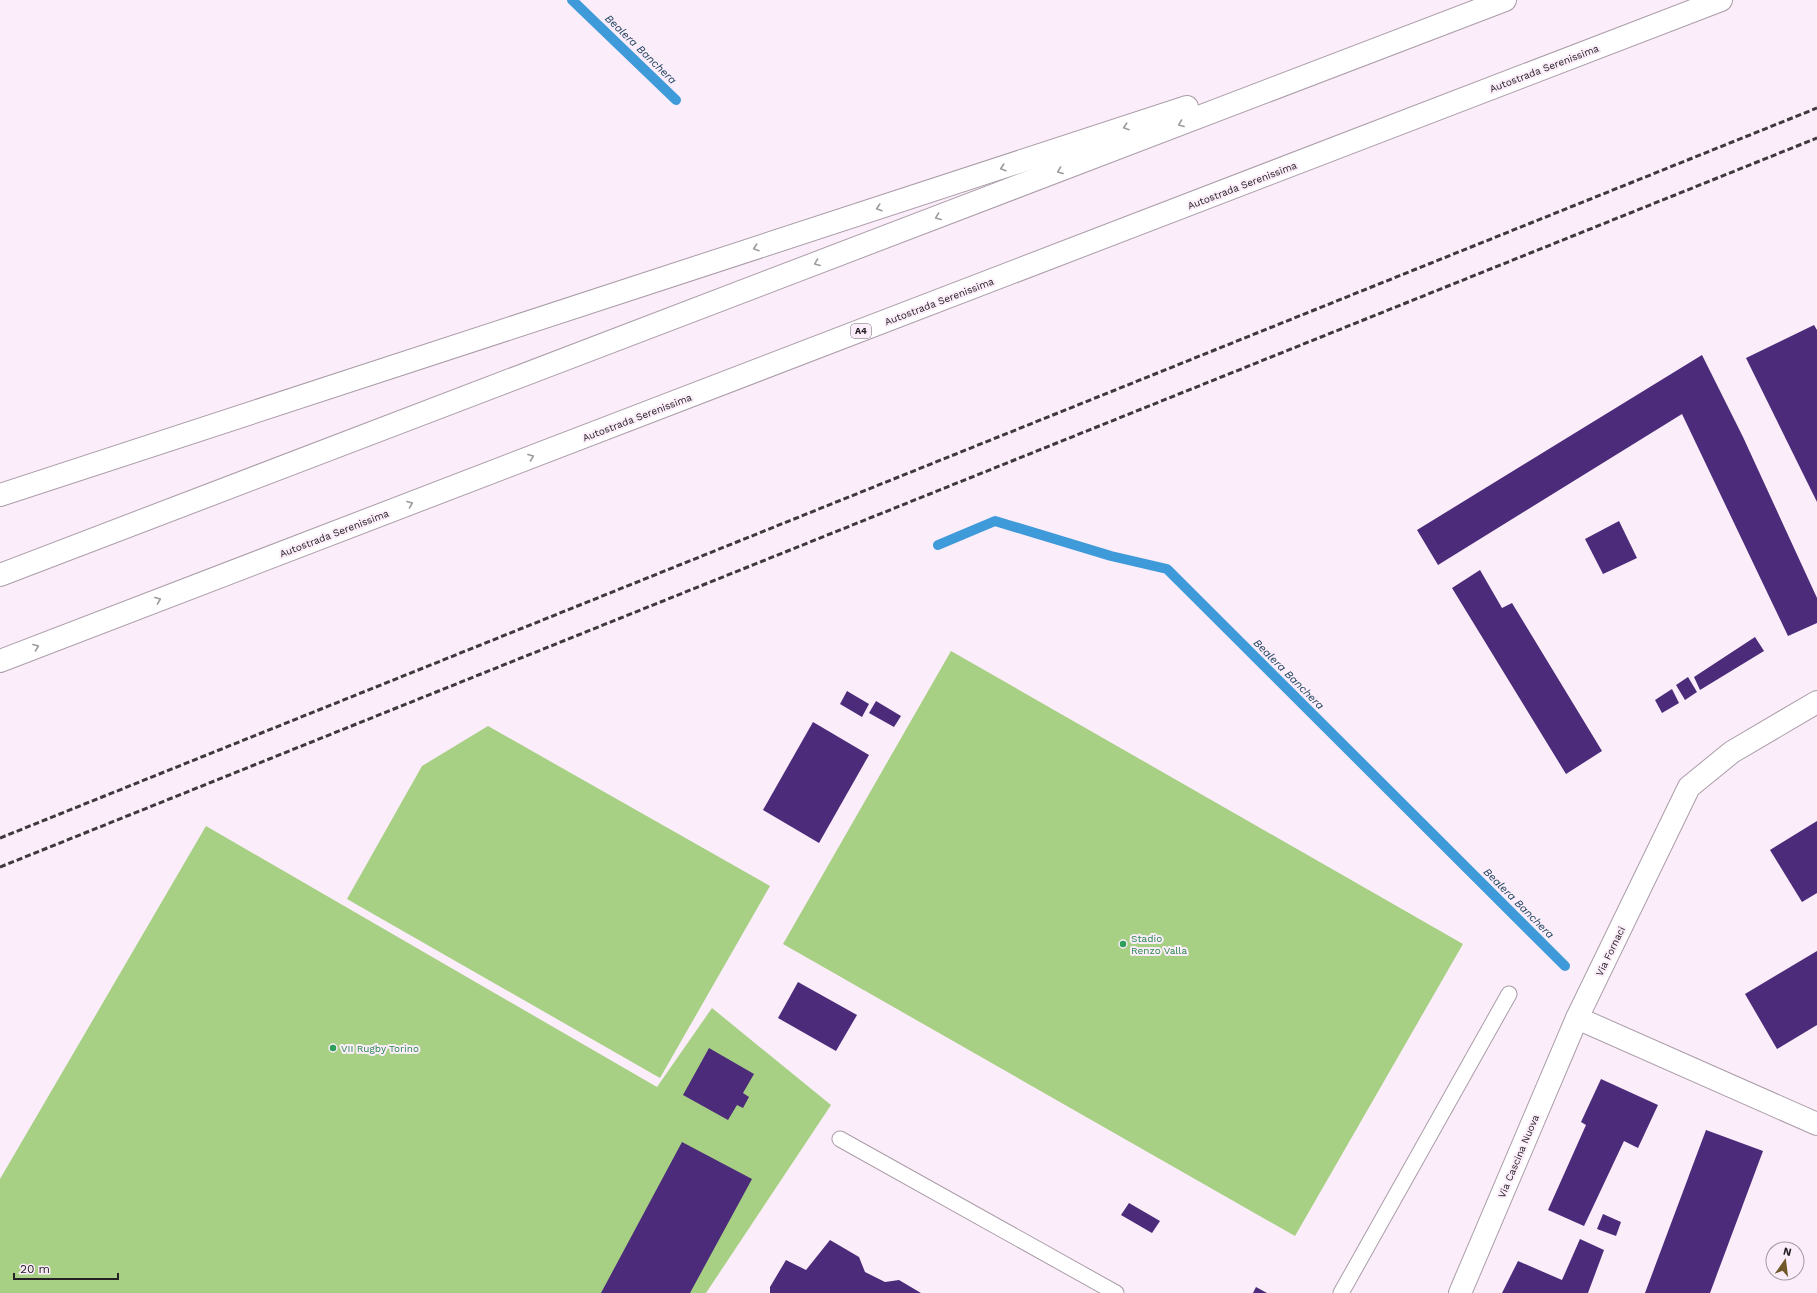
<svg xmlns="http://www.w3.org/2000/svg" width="1817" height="1293" font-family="'Work Sans',sans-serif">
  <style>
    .green { fill: #a7d085 }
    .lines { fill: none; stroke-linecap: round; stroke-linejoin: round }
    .stream { stroke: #3f9ada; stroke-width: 10 }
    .building { fill: #4b2b7a }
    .service-casing { stroke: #aa9da9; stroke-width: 17 }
    .minor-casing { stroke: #aa9da9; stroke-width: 24 }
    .motorway-casing { stroke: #aa9da9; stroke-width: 24 }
    .service { stroke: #fff; stroke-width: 15 }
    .minor { stroke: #fff; stroke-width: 22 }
    .motorway { stroke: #fff; stroke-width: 22 }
    .rail { stroke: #3f393e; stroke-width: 3; stroke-dasharray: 6 3; stroke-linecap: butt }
    .oneway { stroke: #9d9b9d }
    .leisure-dot { fill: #2e9e5b; stroke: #fbedf9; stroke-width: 1.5 }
    .labels { text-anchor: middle; stroke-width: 4; stroke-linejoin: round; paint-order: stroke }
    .shield { fill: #fbedf9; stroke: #655e65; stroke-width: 1 }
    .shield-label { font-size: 9px; font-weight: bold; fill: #252025 }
    .street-label { font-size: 10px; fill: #252025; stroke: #fbedf9 }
    .leisure-label { font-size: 10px; fill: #27864d; stroke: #fbedf9; text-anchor: start }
    .water-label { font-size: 11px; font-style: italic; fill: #204560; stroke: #fbedf9 }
  </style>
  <rect width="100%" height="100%" fill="#fbedf9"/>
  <g class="green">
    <polygon points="951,651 1463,944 1295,1236 783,944"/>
    <polygon points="488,726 770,886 660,1078 347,899 422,766"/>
    <polygon points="206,826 657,1087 712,1008 831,1105 706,1293 0,1293 0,1179"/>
  </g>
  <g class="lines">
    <g class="stream">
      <polyline points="572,0 676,100"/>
      <polyline points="938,545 995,521 1111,556 1167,569 1565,966"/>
    </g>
  </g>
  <g class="building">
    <polygon points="1814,325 1817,330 1817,502 1746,358"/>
    <polygon points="1702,355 1743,437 1817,598 1817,623 1788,636 1682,414 1438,565 1417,530"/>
    <polygon points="1619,521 1637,558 1603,574 1585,539"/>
    <polygon points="1480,570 1502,608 1512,603 1602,751 1566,774 1452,588"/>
    <polygon points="1755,637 1764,651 1700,690 1694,677"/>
    <polygon points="1688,677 1697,692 1685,700 1676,685"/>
    <polygon points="1672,689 1679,703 1662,713 1655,700"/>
    <polygon points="847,691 869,704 862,717 840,704"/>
    <polygon points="876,701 901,716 894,727 869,713"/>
    <polygon points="813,722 869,755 819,843 763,810"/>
    <polygon points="1817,821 1817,893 1802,902 1770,850"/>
    <polygon points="1817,951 1817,1025 1777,1049 1745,994"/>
    <polygon points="798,982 857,1015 836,1051 778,1018"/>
    <polygon points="709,1048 754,1074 743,1093 749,1097 743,1108 737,1105 728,1120 683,1095"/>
    <polygon points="1601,1079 1658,1105 1638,1148 1624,1141 1584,1226 1548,1210 1586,1125 1581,1122"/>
    <polygon points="1706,1130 1763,1151 1710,1293 1645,1293"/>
    <polygon points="682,1142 752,1179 690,1293 601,1293"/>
    <polygon points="1129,1203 1160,1221 1152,1233 1121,1215"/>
    <polygon points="1603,1214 1621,1222 1616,1236 1597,1229"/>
    <polygon points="1580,1239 1604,1250 1588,1293 1502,1293 1518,1261 1562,1280"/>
    <polygon points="830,1240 859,1257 865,1272 885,1282 899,1280 921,1293 770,1293 770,1287 786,1260 806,1270"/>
    <polygon points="1256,1287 1267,1293 1253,1293"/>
  </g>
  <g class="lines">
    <g class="service-casing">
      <g id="service">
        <polyline points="840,1139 1116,1293"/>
        <polyline points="1341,1293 1509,994"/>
      </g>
    </g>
    <g class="minor-casing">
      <g id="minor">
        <polyline points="1577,1018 1817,1124"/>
        <polyline points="1460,1293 1577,1018 1689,787 1732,752 1817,702"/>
      </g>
    </g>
    <g class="motorway-casing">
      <g id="motorway">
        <polyline points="0,495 1187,107"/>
        <polyline points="0,575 1505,0"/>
        <polyline points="0,661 1721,0"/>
      </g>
    </g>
    <use href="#service" class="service"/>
    <use href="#minor" class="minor"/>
    <use href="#motorway" class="motorway"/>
    <g class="rail">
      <polyline points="0,838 1817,108"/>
      <polyline points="0,867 1817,138"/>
    </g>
  </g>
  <defs><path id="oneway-chevron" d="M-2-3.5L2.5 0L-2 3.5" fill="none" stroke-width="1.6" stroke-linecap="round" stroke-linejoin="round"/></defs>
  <g class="oneway">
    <use href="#oneway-chevron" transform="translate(1181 124) rotate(159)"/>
    <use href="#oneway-chevron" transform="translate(1126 127) rotate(162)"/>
    <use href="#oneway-chevron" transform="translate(1003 168) rotate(162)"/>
    <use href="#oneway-chevron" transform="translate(1060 171) rotate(159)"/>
    <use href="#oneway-chevron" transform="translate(879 208) rotate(162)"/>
    <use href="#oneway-chevron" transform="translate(938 217) rotate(159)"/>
    <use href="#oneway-chevron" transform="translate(756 248) rotate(162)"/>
    <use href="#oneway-chevron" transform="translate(817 263) rotate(159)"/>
    <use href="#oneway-chevron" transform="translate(531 457) rotate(-21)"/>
    <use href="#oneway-chevron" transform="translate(410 504) rotate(-21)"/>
    <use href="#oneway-chevron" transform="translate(158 600) rotate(-21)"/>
    <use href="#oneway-chevron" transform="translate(36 647) rotate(-21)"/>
  </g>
  <g class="leisure-dot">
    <circle cx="1123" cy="944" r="4"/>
    <circle cx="333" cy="1048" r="4"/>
  </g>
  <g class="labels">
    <rect class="shield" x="851" y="324" width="20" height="14" rx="3"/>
    <g class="shield-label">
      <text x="861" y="334">A4</text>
    </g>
    <g class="street-label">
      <text transform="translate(1544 68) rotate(-21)" y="4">Autostrada Serenissima</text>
      <text transform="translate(1242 185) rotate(-21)" y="4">Autostrada Serenissima</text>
      <text transform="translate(939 301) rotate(-21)" y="4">Autostrada Serenissima</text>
      <text transform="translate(637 417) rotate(-21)" y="4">Autostrada Serenissima</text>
      <text transform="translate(334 533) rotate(-21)" y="4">Autostrada Serenissima</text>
      <text transform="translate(1610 951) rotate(-64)" y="4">Via Fornaci</text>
      <text transform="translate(1518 1156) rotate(-67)" y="4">Via Cascina Nuova</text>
    </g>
    <g class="leisure-label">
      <text x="1131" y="942">Stadio<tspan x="1131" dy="12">Renzo Valla</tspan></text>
      <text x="341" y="1052">VII Rugby Torino</text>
    </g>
    <g class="water-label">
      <text transform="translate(641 49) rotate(44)" y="4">Bealera Banchera</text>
      <text transform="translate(1289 674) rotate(45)" y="4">Bealera Banchera</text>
      <text transform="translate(1519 903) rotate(45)" y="4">Bealera Banchera</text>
    </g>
  </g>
  <g transform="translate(1785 1261) rotate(14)"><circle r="19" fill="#fbedf9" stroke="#a59ba4"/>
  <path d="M0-3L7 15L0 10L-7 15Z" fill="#715829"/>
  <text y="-6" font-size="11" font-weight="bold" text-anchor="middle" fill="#252025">N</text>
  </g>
  <path d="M14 1273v6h104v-6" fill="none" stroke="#252025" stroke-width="2"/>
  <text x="20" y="1273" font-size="12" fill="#252025" stroke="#fbedf9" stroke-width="3" paint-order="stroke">20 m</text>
</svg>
